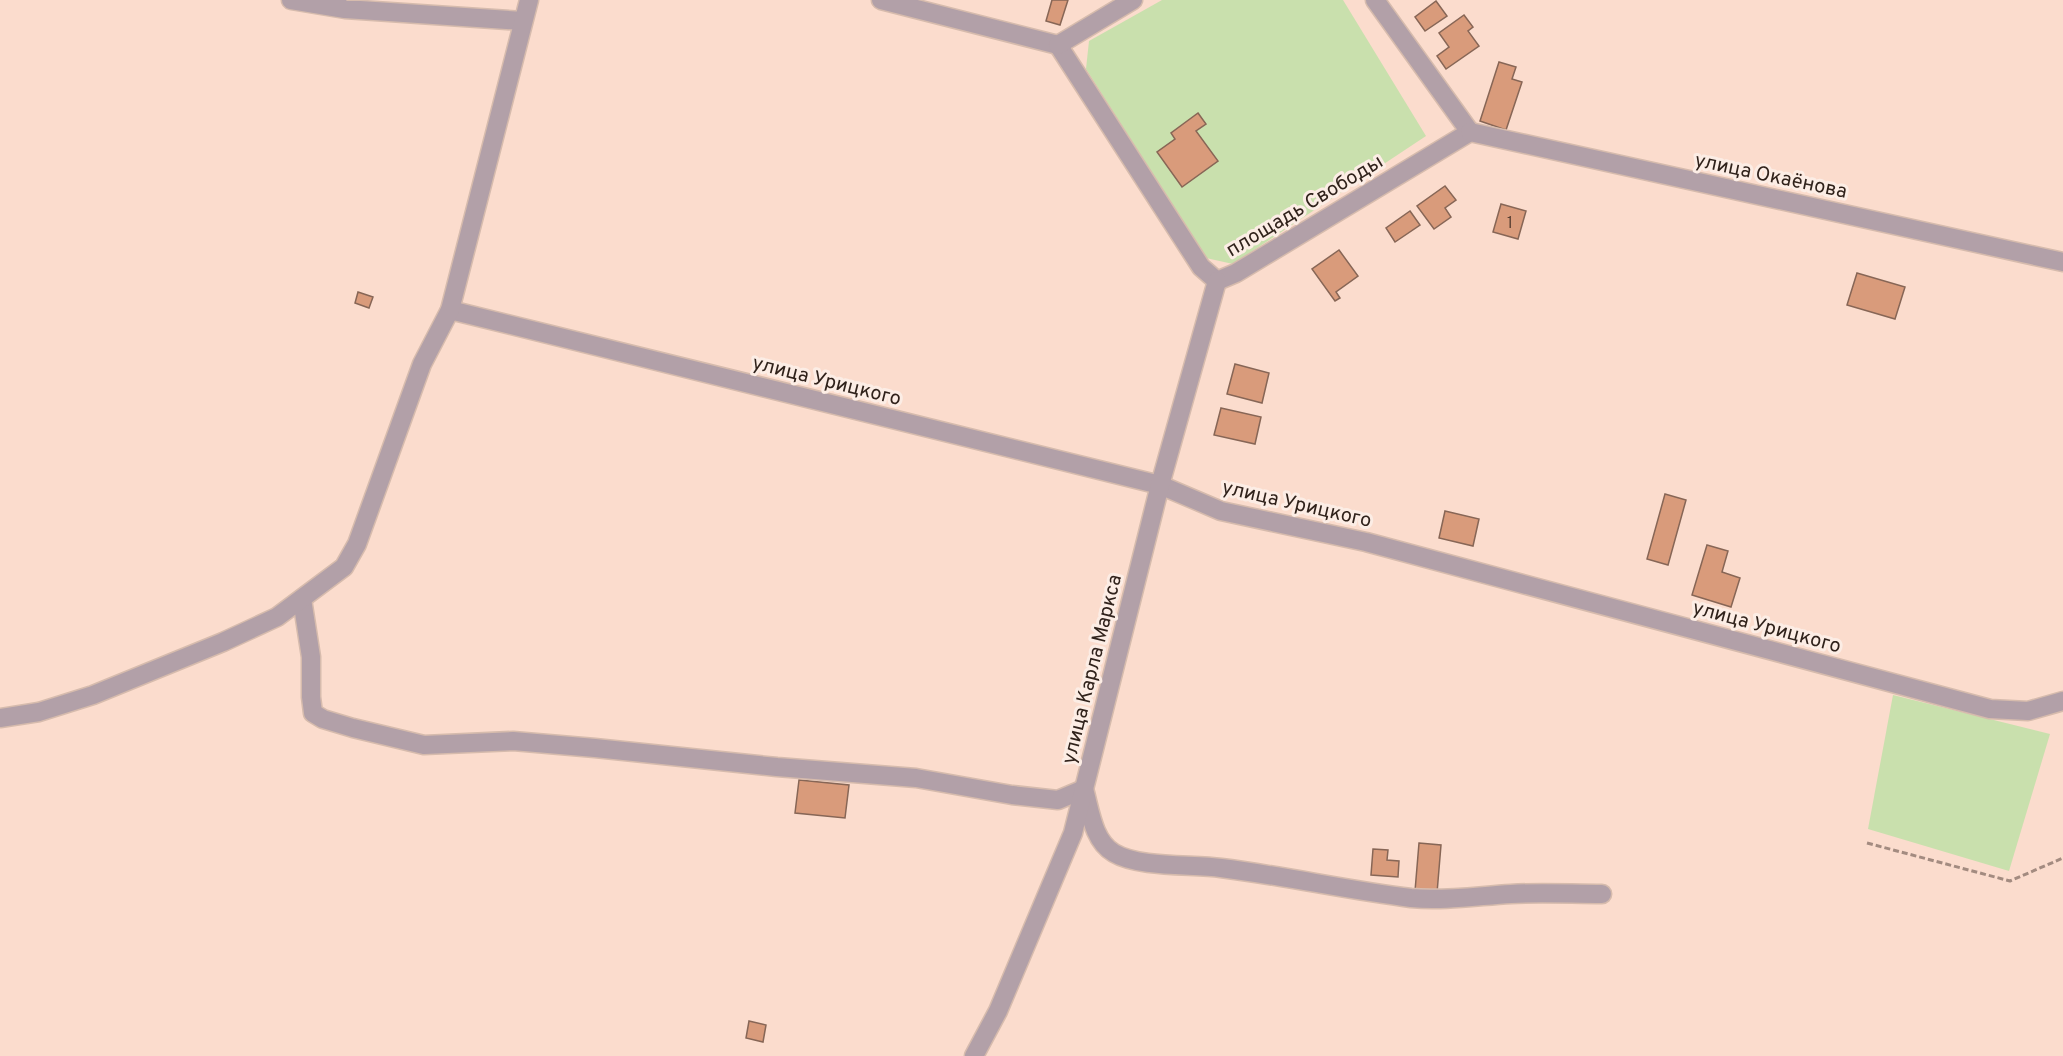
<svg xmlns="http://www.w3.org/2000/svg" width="2063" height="1056" font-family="Overpass,sans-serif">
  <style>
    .green { fill: #c9e0ad }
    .building { fill: #d99b7b; stroke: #876656; stroke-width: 1.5 }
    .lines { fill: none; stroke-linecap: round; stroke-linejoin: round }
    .minor-casing { stroke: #d6bbad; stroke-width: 21 }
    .path { stroke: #a38b80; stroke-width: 3; stroke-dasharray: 6 3; stroke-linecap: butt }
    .minor { stroke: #b2a0a8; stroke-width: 18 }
    .labels { text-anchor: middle; stroke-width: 6; stroke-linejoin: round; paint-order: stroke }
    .number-label { font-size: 16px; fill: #5a4033 }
    .street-label { font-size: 20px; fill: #30221b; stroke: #fcede5 }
  </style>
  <rect width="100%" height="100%" fill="#fbdccd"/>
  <g class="green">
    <polygon points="1162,0 1343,0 1426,136 1233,264 1206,258 1086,69 1089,41"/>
    <polygon points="1893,695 2050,734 2009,871 1868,829"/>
  </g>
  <g class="building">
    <polygon points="1052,0 1068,0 1060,25 1046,21"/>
    <polygon points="1436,1 1447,16 1425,31 1415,17"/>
    <polygon points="1464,15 1473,27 1468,31 1479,46 1446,69 1437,56 1449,47 1439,33"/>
    <polygon points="1499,62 1516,67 1512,79 1522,82 1506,130 1480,121"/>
    <polygon points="1198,113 1206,124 1196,131 1218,161 1182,187 1157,152 1175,139 1171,133"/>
    <polygon points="1445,186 1456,200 1445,208 1451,217 1434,229 1417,206"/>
    <polygon points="1501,204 1526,211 1518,239 1493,232"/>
    <polygon points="1410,211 1420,225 1395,242 1386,228"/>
    <polygon points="1339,250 1358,276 1336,292 1340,298 1335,301 1312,269"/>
    <polygon points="1857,273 1905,287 1895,319 1847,305"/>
    <polygon points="358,292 373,297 369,308 355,303"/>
    <polygon points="1235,364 1269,373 1262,403 1227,394"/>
    <polygon points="1221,408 1261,417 1255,444 1214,435"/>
    <polygon points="1665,494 1686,500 1668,565 1647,559"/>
    <polygon points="1445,511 1479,519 1473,546 1439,538"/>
    <polygon points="1707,545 1728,551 1722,572 1740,578 1731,607 1692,595"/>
    <polygon points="799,780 849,785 845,818 795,813"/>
    <polygon points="1419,843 1441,845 1437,893 1415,891"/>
    <polygon points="1373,849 1388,850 1387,860 1399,861 1398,877 1371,875"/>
    <polygon points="749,1021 766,1025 763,1042 746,1038"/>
  </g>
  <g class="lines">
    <g class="minor-casing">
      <g id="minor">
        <polyline points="291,0 345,9 523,21"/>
        <polyline points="881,0 1058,45"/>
        <polyline points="1058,45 1201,267 1217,281 1236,273 1470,132 1375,0"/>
        <polyline points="1058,45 1133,0"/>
        <polyline points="1470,132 2063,262"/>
        <polyline points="450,310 1160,485 1221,511 1366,542 1990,709 2028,711 2063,701"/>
        <path d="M302,599L311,657V697L313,713L323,719L353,728L424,745L513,741L595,748L777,767L916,778L1012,795L1058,800L1084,789C1090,810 1093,841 1114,853C1139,868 1192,864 1221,868C1285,876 1347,890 1411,898C1444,901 1477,896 1511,894C1541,892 1572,894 1602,894"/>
        <polyline points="0,718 39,712 93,695 223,642 277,617 344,567 357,544 422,364 450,310 529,0"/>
        <polyline points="974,1056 998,1011 1073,833 1160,485 1217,281"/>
      </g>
    </g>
    <polyline class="path" points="1867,843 2010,881 2063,858"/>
    <use href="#minor" class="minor"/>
  </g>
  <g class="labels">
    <g class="number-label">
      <text x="1510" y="228">1</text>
    </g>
    <g class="street-label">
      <text transform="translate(1771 175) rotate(12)" y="7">улица Окаёнова</text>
      <text transform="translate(1304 205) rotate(-31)" y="7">площадь Свободы</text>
      <text transform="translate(827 380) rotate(14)" y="7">улица Урицкого</text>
      <text transform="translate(1297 503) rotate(13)" y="7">улица Урицкого</text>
      <text transform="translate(1767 626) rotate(15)" y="7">улица Урицкого</text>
      <text transform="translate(1091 669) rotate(-76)" y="7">улица Карла Маркса</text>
    </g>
  </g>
</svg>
